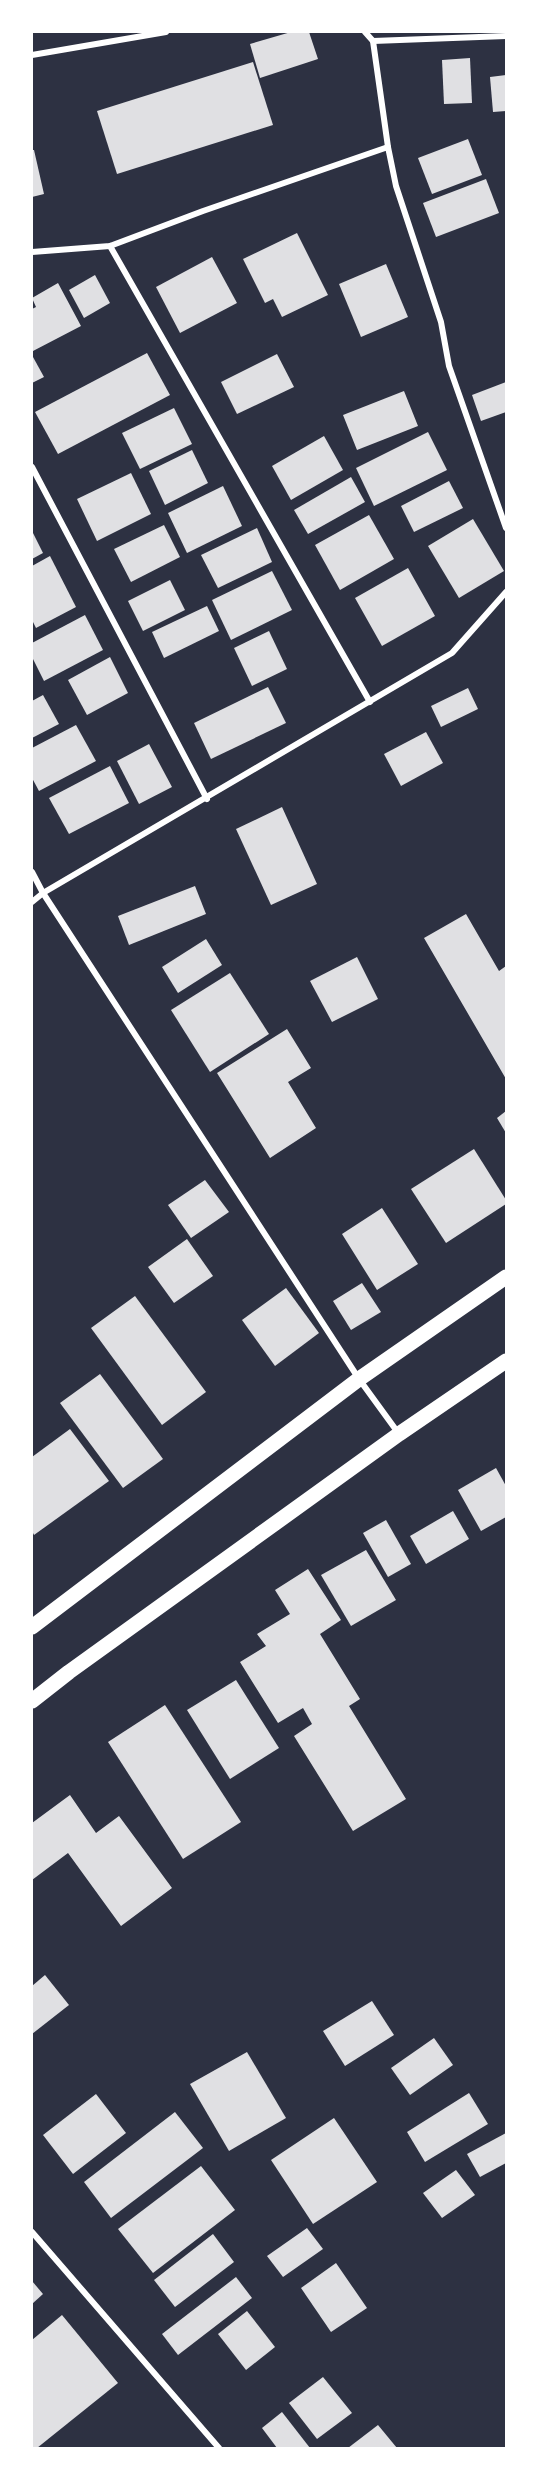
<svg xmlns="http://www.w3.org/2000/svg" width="538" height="2480" font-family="Helvetica,sans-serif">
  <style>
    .building { fill: #e0e0e3 }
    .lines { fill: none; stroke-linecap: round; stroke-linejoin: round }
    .minor { stroke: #fff; stroke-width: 6 }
    .primary { stroke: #fff; stroke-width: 15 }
  </style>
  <rect width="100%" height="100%" fill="#2d3142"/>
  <g class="building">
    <polygon points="291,32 309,32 318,59 260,78 250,44"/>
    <polygon points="470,58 472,103 444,104 442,60"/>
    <polygon points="253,62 273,125 117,174 97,111"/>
    <polygon points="506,75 506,111 493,112 490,77"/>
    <polygon points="468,139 482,175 432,194 418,158"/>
    <polygon points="32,150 34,150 44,194 32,197"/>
    <polygon points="486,179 499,213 436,237 423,203"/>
    <polygon points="297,233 328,295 282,317 273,299 265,303 243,259"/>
    <polygon points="212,257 237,303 180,333 156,287"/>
    <polygon points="386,264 408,317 361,337 339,284"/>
    <polygon points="95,275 110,303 84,318 69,290"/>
    <polygon points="58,283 81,326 33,351 32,309 36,307 32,298"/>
    <polygon points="147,353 170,395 58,454 35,412"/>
    <polygon points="277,354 294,387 237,414 221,382"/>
    <polygon points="33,357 44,377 32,383 32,358"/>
    <polygon points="506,382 506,412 481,421 472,395"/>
    <polygon points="404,391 418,426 357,450 343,415"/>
    <polygon points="174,408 192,444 140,469 122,433"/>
    <polygon points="428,432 447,470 374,506 356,468"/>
    <polygon points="324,436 343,470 291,500 272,466"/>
    <polygon points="192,450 208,483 165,505 149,471"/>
    <polygon points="131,473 151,514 97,541 77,499"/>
    <polygon points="351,477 365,502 308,534 294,510"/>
    <polygon points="449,481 463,508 414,532 401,506"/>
    <polygon points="223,486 242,526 187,553 168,513"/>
    <polygon points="369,515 394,559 340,590 315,545"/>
    <polygon points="473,519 504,571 459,598 428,546"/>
    <polygon points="164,525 180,557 131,582 114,549"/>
    <polygon points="257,528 272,562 218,588 201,555"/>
    <polygon points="32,531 43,553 32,559"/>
    <polygon points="50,556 76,607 36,628 32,620 32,566"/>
    <polygon points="408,568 435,616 382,646 355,598"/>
    <polygon points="272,571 292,610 231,640 212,600"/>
    <polygon points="170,580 185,610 143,631 128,601"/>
    <polygon points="207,606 219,631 164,658 152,632"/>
    <polygon points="85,615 103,650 44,681 32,657 32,643"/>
    <polygon points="269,631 287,669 252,686 234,648"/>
    <polygon points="110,657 128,693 87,715 68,680"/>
    <polygon points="268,687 286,723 211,759 194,723"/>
    <polygon points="468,688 478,709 441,727 431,706"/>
    <polygon points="43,695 59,724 32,738 32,701"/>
    <polygon points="76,725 96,761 39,791 32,778 32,748"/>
    <polygon points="426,732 443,763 401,786 384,754"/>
    <polygon points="149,744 172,787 139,804 117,761"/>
    <polygon points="110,766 129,803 69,834 49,798"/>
    <polygon points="282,807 317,884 271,905 236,829"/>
    <polygon points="195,886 206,914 129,945 118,916"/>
    <polygon points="466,914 499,971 506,966 506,1079 424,938"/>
    <polygon points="206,939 222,965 178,993 162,967"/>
    <polygon points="357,957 378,999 332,1022 310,981"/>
    <polygon points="230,973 269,1034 210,1072 171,1010"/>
    <polygon points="287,1029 311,1068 288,1082 316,1128 270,1158 217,1073"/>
    <polygon points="506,1111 506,1133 497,1118"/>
    <polygon points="474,1149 506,1200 506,1204 446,1243 411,1189"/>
    <polygon points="205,1180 229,1212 191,1238 168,1205"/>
    <polygon points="382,1208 418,1264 377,1290 342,1234"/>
    <polygon points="187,1239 213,1276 174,1303 148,1267"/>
    <polygon points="362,1283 381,1312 351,1330 333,1301"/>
    <polygon points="286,1288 319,1333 275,1366 242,1320"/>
    <polygon points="135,1296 206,1392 162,1425 91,1328"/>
    <polygon points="100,1374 163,1459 123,1488 60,1403"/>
    <polygon points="70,1429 109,1481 34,1535 32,1531 32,1457"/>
    <polygon points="496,1468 506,1486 506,1517 481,1531 458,1490"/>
    <polygon points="453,1511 469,1539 426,1564 410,1536"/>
    <polygon points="386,1520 411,1564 388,1577 363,1533"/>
    <polygon points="366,1550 396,1600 351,1626 321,1575"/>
    <polygon points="308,1569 341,1620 320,1634 360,1699 349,1706 406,1799 353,1831 294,1736 312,1724 303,1708 278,1723 240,1662 266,1646 257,1634 290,1614 275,1590"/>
    <polygon points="236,1680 279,1748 230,1779 187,1710"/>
    <polygon points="165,1705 241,1822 183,1859 108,1742"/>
    <polygon points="70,1795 96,1833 119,1816 172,1888 121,1926 68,1853 32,1880 32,1823"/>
    <polygon points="45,1975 69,2005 32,2034 32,1986"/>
    <polygon points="372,2001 394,2035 345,2066 323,2031"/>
    <polygon points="434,2038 453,2065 410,2095 391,2068"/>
    <polygon points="247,2052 286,2118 229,2151 190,2084"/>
    <polygon points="469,2093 488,2124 425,2162 407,2132"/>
    <polygon points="96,2094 126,2133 73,2174 43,2135"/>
    <polygon points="175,2112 203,2148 111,2218 84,2182"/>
    <polygon points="334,2118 377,2182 313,2224 271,2160"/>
    <polygon points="506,2133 506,2163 480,2177 467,2154"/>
    <polygon points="201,2166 235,2210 153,2273 118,2229"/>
    <polygon points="456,2170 475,2195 442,2218 423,2193"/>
    <polygon points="307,2228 323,2249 283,2277 267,2256"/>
    <polygon points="213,2234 234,2262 175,2307 154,2280"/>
    <polygon points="336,2263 367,2308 331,2332 301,2288"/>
    <polygon points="236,2277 252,2298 178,2355 162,2334"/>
    <polygon points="32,2281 43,2294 32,2304"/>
    <polygon points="247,2311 275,2347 246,2370 218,2334"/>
    <polygon points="62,2315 118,2383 37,2448 32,2448 32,2340"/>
    <polygon points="323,2377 352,2413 317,2439 289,2403"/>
    <polygon points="282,2412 310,2448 277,2448 262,2428"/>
    <polygon points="378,2425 397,2448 348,2448"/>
  </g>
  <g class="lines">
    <g class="minor">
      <polyline points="365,32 373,41 506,36"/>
      <polyline points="373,41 388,147"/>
      <polyline points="32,55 166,32"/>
      <polyline points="110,246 370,702"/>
      <polyline points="32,252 110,246 203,211 388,147 396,186 441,322 449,366 506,528"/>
      <polyline points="32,467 207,799"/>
      <polyline points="32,872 43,893 359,1379 399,1434"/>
      <polyline points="32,902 43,893 452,653 506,592"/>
      <polyline points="32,2232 219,2448"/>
    </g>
    <g class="primary">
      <polyline points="32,1627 359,1379 506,1277"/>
      <polyline points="32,1701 69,1672 399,1434 506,1361"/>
    </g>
  </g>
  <rect width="538" height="2480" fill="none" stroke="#ffffff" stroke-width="66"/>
</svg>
